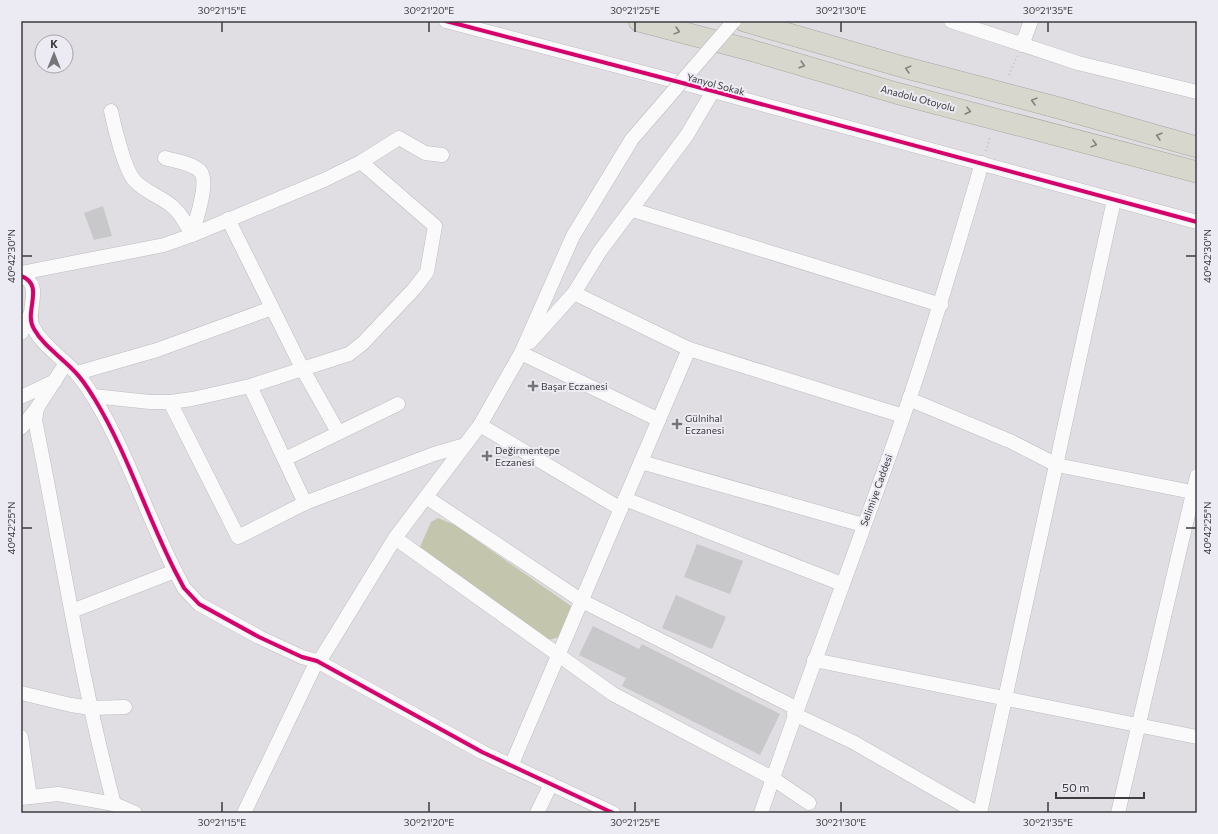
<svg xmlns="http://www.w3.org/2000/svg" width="1218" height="834" font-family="Commissioner,sans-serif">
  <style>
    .green { fill: #c3c5ad }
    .building { fill: #c8c7ca }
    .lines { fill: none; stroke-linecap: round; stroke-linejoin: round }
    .minor-casing { stroke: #bdbcbf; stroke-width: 15 }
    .highway-casing { stroke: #a6a69e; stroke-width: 22 }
    .path { stroke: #c0c0c1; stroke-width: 2; stroke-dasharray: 1 3; stroke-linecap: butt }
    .minor { stroke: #fafafb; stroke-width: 14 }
    .highway { stroke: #d7d7ce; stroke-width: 21 }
    .minor-bridge-casing { stroke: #bdbcbf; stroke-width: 15; stroke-linecap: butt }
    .minor-bridge { stroke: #fafafb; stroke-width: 14 }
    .cycleway-casing { stroke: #eceaf2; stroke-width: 6 }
    .cycleway { stroke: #d6006c; stroke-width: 4 }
    .oneway { stroke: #82827f }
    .ticks { fill: none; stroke: #3d3c3f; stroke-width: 1.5 }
    .poi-dot { fill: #767578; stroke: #eceaf2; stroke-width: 1.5 }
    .labels { text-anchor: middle; stroke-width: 4; stroke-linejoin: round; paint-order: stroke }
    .street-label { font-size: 10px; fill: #3d3c3f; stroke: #eceaf2 }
    .poi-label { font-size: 10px; fill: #3d3c3f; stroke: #eceaf2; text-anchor: start }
    .neatline { fill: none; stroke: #3d3c3f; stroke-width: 1.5 }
    .ticks-label { font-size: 10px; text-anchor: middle; fill: #3d3c3f }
  </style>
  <rect width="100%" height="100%" fill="#e0dee2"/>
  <polygon class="green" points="438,518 455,525 571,606 559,637 548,640 420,547 431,522"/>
  <g class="building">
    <polygon points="103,206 112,236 94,240 84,213"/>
    <polygon points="697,544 743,561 730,594 684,577"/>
    <polygon points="676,595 726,617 712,649 662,628"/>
    <polygon points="593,626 639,649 642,644 780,714 760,755 622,686 626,678 579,655"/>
  </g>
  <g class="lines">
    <g class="minor-casing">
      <g id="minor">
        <polyline points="446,21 713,91 1197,222"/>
        <polyline points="951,21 1078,63 1197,92"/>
        <polyline points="1022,45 1031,21"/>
        <path d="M111,111C114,126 125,171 135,181C145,192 162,197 173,207C182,215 187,225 192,235C195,222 210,182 200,171C192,163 175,161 165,158"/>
        <polyline points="633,210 941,305"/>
        <polyline points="228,219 302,368 338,432"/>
        <polyline points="21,273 164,245 192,235 324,180 361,162 399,138 425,153 442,155"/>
        <path d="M21,276C46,285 23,312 34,329C44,347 63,358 76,373C83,380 89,390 94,398C127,452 146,514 175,571L184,588L199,604L259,637L302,657L317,661L482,752L613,813"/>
        <polyline points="574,293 689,349 903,416"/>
        <polyline points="21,333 30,315"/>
        <polyline points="530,342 574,293 600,251 687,135 713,91"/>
        <polyline points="521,353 659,420"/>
        <path d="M66,363L37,408L35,420C61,548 80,677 114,804L135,813"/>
        <polyline points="77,373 157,350 272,308"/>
        <polyline points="250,386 305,503"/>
        <polyline points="93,396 150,402 170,402 192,399 250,386 349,354 363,343 414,289 427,272 435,226 361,162"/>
        <polyline points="21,397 55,381"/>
        <polyline points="909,399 1012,442 1057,465 1197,493"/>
        <polyline points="170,402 238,537 305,503 434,454 465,445"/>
        <polyline points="480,425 621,509"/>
        <polyline points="21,428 37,408"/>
        <polyline points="285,459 398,404"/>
        <polyline points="641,462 863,525"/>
        <polyline points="426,497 582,601 796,708"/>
        <polyline points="625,499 842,584"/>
        <polyline points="395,538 613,694 772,778 809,803"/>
        <polyline points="72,611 175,571"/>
        <polyline points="814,660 1197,737"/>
        <polyline points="319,662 395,538 480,425 521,353 573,236 632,139"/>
        <polyline points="21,693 71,705 91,708 125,707"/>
        <polyline points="794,714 853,742 977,813"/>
        <polyline points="21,737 30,797"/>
        <polyline points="511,766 689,349"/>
        <polyline points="21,798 58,794 114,804"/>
        <polyline points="244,813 317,661"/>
        <polyline points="537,813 551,784"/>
        <path d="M761,813C808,674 862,537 910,397C936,320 959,242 982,163"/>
        <polyline points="980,813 1114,200"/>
        <polyline points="1118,813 1197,476"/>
      </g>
    </g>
    <g class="highway-casing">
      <g id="highway">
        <polyline points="639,21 750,50 896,93 1197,172"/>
        <polyline points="744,21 903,67 1059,108 1197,147"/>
      </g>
    </g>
    <g class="path">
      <polyline points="1009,75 1017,56"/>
      <polyline points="986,151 990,137"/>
    </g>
    <use href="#minor" class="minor"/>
    <use href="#highway" class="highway"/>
    <g class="minor-bridge-casing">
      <polyline id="minor-bridge" points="632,139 734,21"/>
    </g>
    <use href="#minor-bridge" class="minor-bridge"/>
    <g class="cycleway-casing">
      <g id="cycleway">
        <polyline points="446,21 713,91 1197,222"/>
        <path d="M21,276C46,285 23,312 34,329C44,347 63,358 76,373C83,380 89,390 94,398C127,452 146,514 175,571L184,588L199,604L259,637L302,657L317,661L482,752L613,813"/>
      </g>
    </g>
    <use href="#cycleway" class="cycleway"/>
  </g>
  <defs><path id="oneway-chevron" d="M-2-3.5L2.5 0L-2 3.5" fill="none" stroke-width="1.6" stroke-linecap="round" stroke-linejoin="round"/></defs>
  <g class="oneway">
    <use href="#oneway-chevron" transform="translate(677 31) rotate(15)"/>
    <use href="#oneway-chevron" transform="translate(802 65) rotate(16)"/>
    <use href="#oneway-chevron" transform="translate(908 69) rotate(-165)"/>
    <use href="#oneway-chevron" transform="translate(1034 101) rotate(-165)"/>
    <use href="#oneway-chevron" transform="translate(968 111) rotate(14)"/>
    <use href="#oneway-chevron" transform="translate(1159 136) rotate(-164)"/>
    <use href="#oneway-chevron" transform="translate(1094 144) rotate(15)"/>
  </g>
  <path class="ticks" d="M222,22V32M429,22V32M635,22V32M841,22V32M1048,22V32M22,256H32M1186,256H1196M22,528H32M1186,528H1196M222,802V812M429,802V812M635,802V812M841,802V812M1048,802V812"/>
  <g class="poi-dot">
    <path d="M531 380h4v4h4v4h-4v4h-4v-4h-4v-4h4z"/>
    <path d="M675 418h4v4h4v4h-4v4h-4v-4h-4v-4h4z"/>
    <path d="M485 450h4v4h4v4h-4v4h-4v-4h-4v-4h4z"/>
  </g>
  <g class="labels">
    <g class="street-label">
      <text transform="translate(716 84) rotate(15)" y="4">Yanyol Sokak</text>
      <text transform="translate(918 98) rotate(15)" y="4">Anadolu Otoyolu</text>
      <text transform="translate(876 490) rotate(-70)" y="4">Selimiye Caddesi</text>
    </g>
    <g class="poi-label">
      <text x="541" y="390">Başar Eczanesi</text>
      <text x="685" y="422">Gülnihal<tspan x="685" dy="12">Eczanesi</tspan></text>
      <text x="495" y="454">Değirmentepe<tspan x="495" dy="12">Eczanesi</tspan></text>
    </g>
  </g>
  <rect width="1218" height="834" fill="none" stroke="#eceaf2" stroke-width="44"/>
  <g transform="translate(54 54)"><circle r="19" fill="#eceaf2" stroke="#a6a4aa"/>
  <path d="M0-3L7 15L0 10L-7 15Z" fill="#767578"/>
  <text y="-6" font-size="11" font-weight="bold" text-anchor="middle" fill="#3d3c3f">K</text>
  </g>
  <path d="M1056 792v6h88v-6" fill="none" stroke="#3d3c3f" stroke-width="2"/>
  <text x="1062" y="792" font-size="12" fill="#3d3c3f" stroke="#eceaf2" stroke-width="3" paint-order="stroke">50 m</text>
  <rect x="22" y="22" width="1174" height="790" class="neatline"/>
  <g class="ticks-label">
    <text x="222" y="14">30°21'15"E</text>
    <text x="429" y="14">30°21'20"E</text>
    <text x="635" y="14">30°21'25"E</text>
    <text x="841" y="14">30°21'30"E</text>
    <text x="1048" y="14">30°21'35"E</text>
    <text transform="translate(11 256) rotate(-90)" y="4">40°42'30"N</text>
    <text transform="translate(1207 256) rotate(-90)" y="4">40°42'30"N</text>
    <text transform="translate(11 528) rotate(-90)" y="4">40°42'25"N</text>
    <text transform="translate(1207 528) rotate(-90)" y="4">40°42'25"N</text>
    <text x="222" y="826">30°21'15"E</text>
    <text x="429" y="826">30°21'20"E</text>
    <text x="635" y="826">30°21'25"E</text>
    <text x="841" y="826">30°21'30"E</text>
    <text x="1048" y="826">30°21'35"E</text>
  </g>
</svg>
